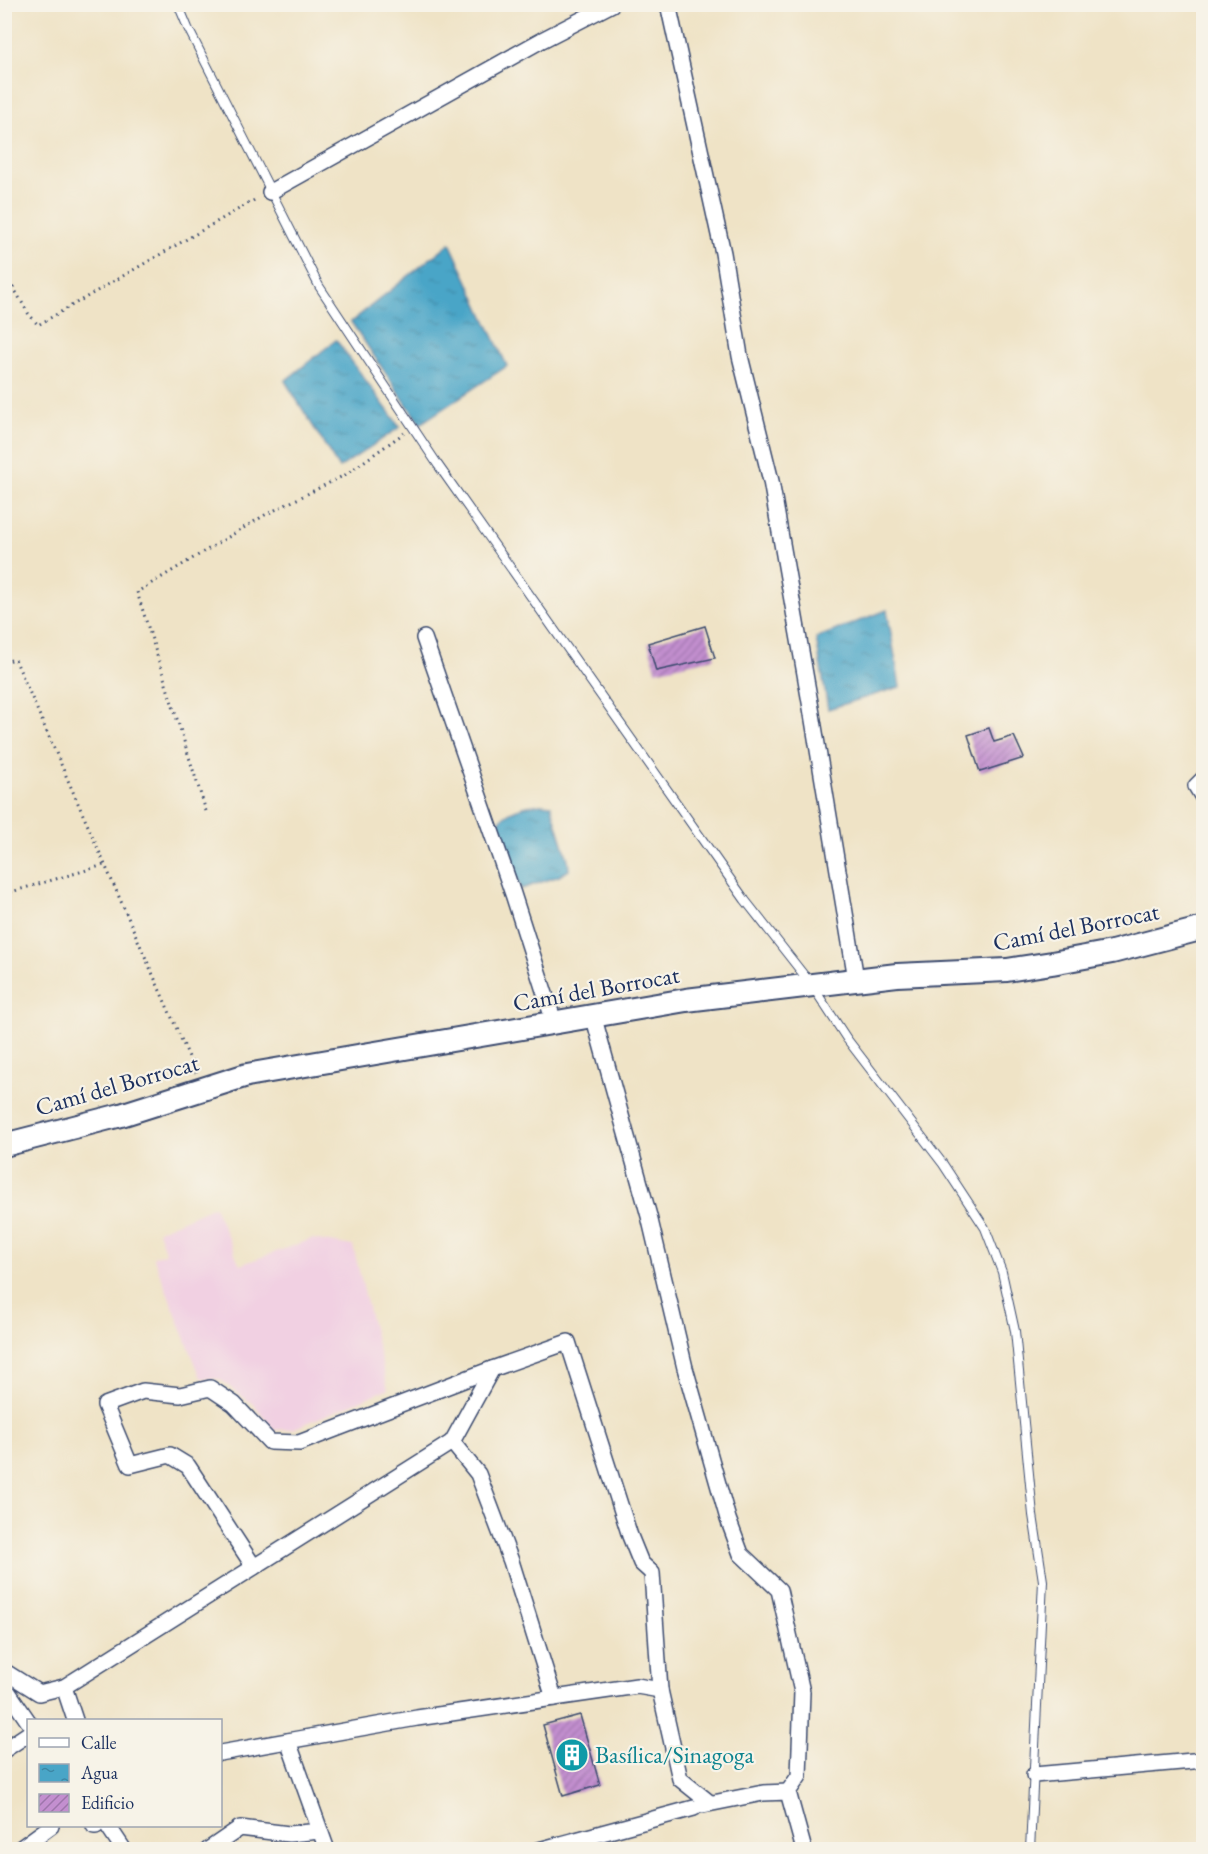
<svg xmlns="http://www.w3.org/2000/svg" width="1208" height="1854" font-family="'EB Garamond',serif">
  <style>
    .built { fill: #f1d0e2 }
    .water { fill: url(#water-ripples); stroke: #326a92; stroke-width: 1.5 }
    .building { fill: url(#building-hatch) }
    .lines { fill: none; stroke-linecap: round; stroke-linejoin: round }
    .lane-casing { stroke: #3b4a6e; stroke-width: 10 }
    .street-casing { stroke: #3b4a6e; stroke-width: 18 }
    .secondary-casing { stroke: #3b4a6e; stroke-width: 26 }
    .path { stroke: #3b4a6e; stroke-width: 3; stroke-dasharray: 1.5 4.5; stroke-linecap: butt }
    .lane { stroke: #fff; stroke-width: 8 }
    .street { stroke: #fff; stroke-width: 15 }
    .secondary { stroke: #fff; stroke-width: 22 }
    .labels { text-anchor: middle; stroke-width: 4.5; stroke-linejoin: round; paint-order: stroke }
    .street-label { font-size: 24px; fill: #1b2f5e; stroke: #f7f3e8 }
    .culture-label { font-size: 24px; fill: #0d838f; stroke: #f7f3e8; text-anchor: start }
  </style>
  <defs>
    <pattern id="water-ripples" width="26" height="14" patternUnits="userSpaceOnUse" patternTransform="scale(1.5)"><rect width="26" height="14" fill="#49a5c7"/><path d="M2 4q2-2 4 0t4 0M15 11q2-2 4 0t4 0" fill="none" stroke="#3c87a5"/></pattern>
    <pattern id="building-hatch" width="6" height="6" patternUnits="userSpaceOnUse" patternTransform="scale(1.5)"><rect width="6" height="6" fill="#c38fcf"/><path d="M-1 1l2-2M0 6l6-6M5 7l2-2" fill="none" stroke="#9e75ab"/></pattern>
  </defs>
  <rect width="100%" height="100%" fill="#f7f3e8"/>
  <filter id="ink" filterUnits="userSpaceOnUse"><feTurbulence type="fractalNoise" baseFrequency=".0167" numOctaves="2"/><feDisplacementMap in="SourceGraphic" scale="12" xChannelSelector="R" yChannelSelector="G"/><feConvolveMatrix kernelMatrix="1 2 1 2 8 2 1 2 1" color-interpolation-filters="sRGB"/></filter>
  <filter id="wash" filterUnits="userSpaceOnUse"><feTurbulence type="fractalNoise" baseFrequency=".008" numOctaves="4" result="noise"/><feDisplacementMap in="SourceGraphic" scale="24" xChannelSelector="R" yChannelSelector="G"/><feGaussianBlur stdDeviation="1.35" result="paint"/><feColorMatrix in="noise" values="0 0 0 0 0 0 0 0 0 0 0 0 0 0 0 0 0 1.4 0 .05"/><feComposite in="paint" operator="in"/></filter>
  <g filter="url(#wash)">
    <rect width="100%" height="100%" fill="#efe3c6"/>
    <polygon class="built" points="214,1206 240,1265 312,1239 353,1246 388,1389 293,1429 274,1430 254,1405 219,1379 201,1378 153,1256 166,1254 158,1231"/>
    <g class="water">
      <polygon points="450,243 507,366 420,424 351,322"/>
      <polygon points="336,340 400,427 339,468 285,381"/>
      <polygon points="887,610 900,687 828,709 816,638"/>
      <path d="M541,804L551,805L568,860L569,870L559,876L521,889L503,846L498,823C506,810 527,805 541,804Z"/>
    </g>
    <g id="blocks">
      <g class="building">
        <polygon points="705,626 715,658 656,671 648,643"/>
        <polygon points="989,728 994,742 1014,736 1024,758 980,772 968,735"/>
        <polygon points="580,1715 600,1785 563,1796 543,1725"/>
      </g>
    </g>
  </g>
  <g filter="url(#ink)">
    <use href="#blocks" fill-opacity="0" stroke="#3b4a6e" stroke-width="1.5"/>
    <g class="lines">
      <g class="lane-casing">
        <polyline id="lane" points="178,4 188,28 319,286 364,354 438,465 745,900 811,984 847,1039 943,1164 985,1228 1002,1272 1015,1331 1033,1515 1043,1581 1030,1850"/>
      </g>
      <g class="street-casing">
        <g id="street">
          <polyline points="668,4 723,253 740,356 771,481 811,708 856,979"/>
          <polyline points="270,192 542,40 612,4"/>
          <polyline points="424,638 513,894 554,1022"/>
          <polyline points="1204,778 1196,786 1204,799"/>
          <polyline points="593,1015 649,1216 685,1368 728,1519 741,1554 779,1590 802,1692 799,1776 788,1792"/>
          <polyline points="452,1442 492,1369 568,1342 630,1536 641,1563 652,1573 660,1690"/>
          <polyline points="254,1567 188,1466 170,1455 130,1465 105,1405 143,1391 180,1395 210,1388 234,1404 270,1442 299,1443 492,1369"/>
          <polyline points="4,1671 39,1693 64,1687 75,1720"/>
          <polyline points="4,1686 28,1721"/>
          <polyline points="64,1687 452,1442 478,1474 511,1561 554,1698"/>
          <polyline points="288,1741 327,1850"/>
          <polyline points="4,1750 28,1734"/>
          <polyline points="220,1753 417,1718 637,1686 660,1690 680,1779 710,1803"/>
          <polyline points="1034,1775 1204,1760"/>
          <polyline points="703,1805 763,1793 788,1792 804,1850"/>
          <polyline points="94,1826 96,1826"/>
          <polyline points="108,1826 124,1850"/>
          <polyline points="18,1850 51,1826"/>
          <polyline points="208,1850 240,1828 289,1834 320,1831"/>
          <polyline points="539,1850 694,1808"/>
        </g>
      </g>
      <g class="secondary-casing">
        <polyline id="secondary" points="4,1145 121,1115 247,1075 686,1000 897,975 1007,970 1052,963 1112,952 1204,928"/>
      </g>
      <g class="path">
        <polyline points="4,271 28,313 38,325 258,198"/>
        <polyline points="4,662 15,659 196,1073"/>
        <polyline points="206,811 137,592 265,515 345,475 404,433"/>
        <polyline points="4,894 104,865"/>
      </g>
      <use href="#lane" class="lane"/>
      <use href="#street" class="street"/>
      <use href="#secondary" class="secondary"/>
    </g>
  </g>
  <defs>
    <g id="building-disc" transform="scale(1.725)"><circle r="9.5" fill="#0f9aa8" stroke="#f7f3e8"/><path d="M-4-6H4V6H1V3H-1V6H-4ZM-2.5-4.3h1.7v1.8h-1.7ZM.8-4.3h1.7v1.8H.8ZM-2.5-1h1.7V.8h-1.7ZM.8-1h1.7V.8H.8Z" fill="#fff"/></g>
  </defs>
  <g fill-rule="evenodd">
    <use href="#building-disc" x="572" y="1755"/>
  </g>
  <g class="labels">
    <g class="street-label">
      <text transform="translate(1076 927) rotate(-11)" y="8">Camí del Borrocat</text>
      <text transform="translate(596 989) rotate(-10)" y="8">Camí del Borrocat</text>
      <text transform="translate(117 1085) rotate(-16)" y="8">Camí del Borrocat</text>
    </g>
    <g class="culture-label">
      <text x="595" y="1763">Basílica/Sinagoga</text>
    </g>
  </g>
  <rect width="1208" height="1854" fill="none" stroke="#f7f3e8" stroke-width="24"/>
  <rect x="27" y="1719" width="195" height="108" fill="#f7f3e8" stroke="#9fa5b1" stroke-width="1.5"/>
  <rect x="39" y="1738" width="30" height="9" fill="#ffffff" stroke="#9fa5b1" stroke-width="1.5"/>
  <text x="81" y="1749" font-size="18" fill="#1b2f5e">Calle</text>
  <rect x="39" y="1764" width="30" height="18" fill="url(#water-ripples)" stroke="#9fa5b1" stroke-width="1.5"/>
  <text x="81" y="1779" font-size="18" fill="#1b2f5e">Agua</text>
  <rect x="39" y="1794" width="30" height="18" fill="url(#building-hatch)" stroke="#9fa5b1" stroke-width="1.5"/>
  <text x="81" y="1809" font-size="18" fill="#1b2f5e">Edificio</text>
</svg>
